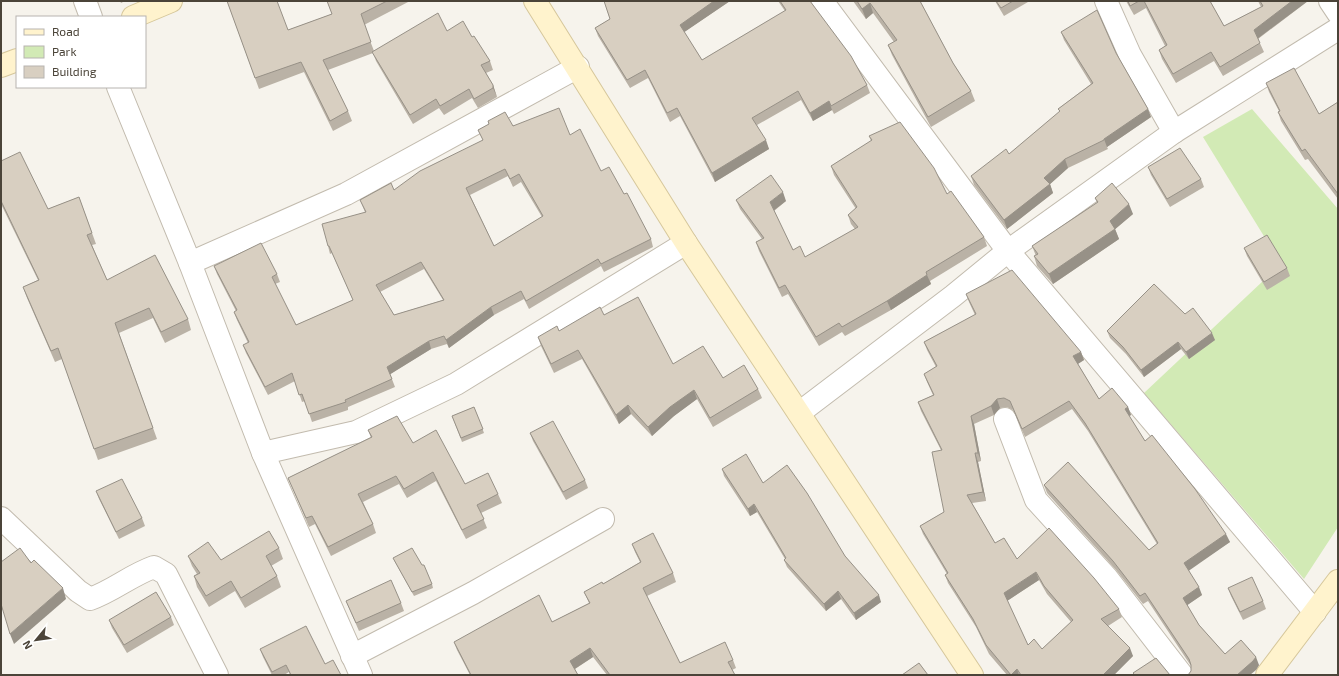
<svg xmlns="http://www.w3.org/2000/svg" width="1339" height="676" font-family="'Exo 2',sans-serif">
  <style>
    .green { fill: #d2eab5 }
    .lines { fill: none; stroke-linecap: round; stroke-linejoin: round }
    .street-casing { stroke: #c2bbae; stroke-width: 24 }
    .secondary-casing { stroke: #d6c79b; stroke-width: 24 }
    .street { stroke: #fff; stroke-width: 22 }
    .secondary { stroke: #fff3cd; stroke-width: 22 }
    .wall { fill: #bab2a6; fill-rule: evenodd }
    .shaded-wall { fill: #979187 }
    .building { fill: #d8cfc1; stroke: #979187; fill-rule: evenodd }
  </style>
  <rect width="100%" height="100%" fill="#f6f3ec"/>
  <polygon class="green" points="1252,109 1338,209 1338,527 1304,579 1144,393 1281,264 1203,137"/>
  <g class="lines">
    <g class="street-casing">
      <g id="street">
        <polyline points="85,1 91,17"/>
        <polyline points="822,1 1008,251 1315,612"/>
        <polyline points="1106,1 1130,55 1174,132"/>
        <polyline points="1330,1 1338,13"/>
        <polyline points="118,87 190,263 263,453 361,675"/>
        <polyline points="190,263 346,194 578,67"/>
        <polyline points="799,413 953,296 1008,251 1174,132 1338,29"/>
        <polyline points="1005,419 1036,500 1107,578 1182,675"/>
        <polyline points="263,453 356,432 456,384 686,243"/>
        <path d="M1,518L78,591L90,599C113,591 131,575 154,567L166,574L217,675"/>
        <polyline points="352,656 473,593 603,519"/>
      </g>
    </g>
    <g class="secondary-casing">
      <g id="secondary">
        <polyline points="535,1 686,243 972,675"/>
        <polyline points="133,17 171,1"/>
        <polyline points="1,66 17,60"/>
        <polyline points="1267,675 1338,581"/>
      </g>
    </g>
    <use href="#street" class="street"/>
    <use href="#secondary" class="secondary"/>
  </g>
  <g class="wall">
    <polygon points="120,1 125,1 121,3"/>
    <polygon points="227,1 288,30 332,14 327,1 410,1 364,25 374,51 447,31 472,37 490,61 493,70 486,73 493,85 497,97 478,108 472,98 444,115 439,108 413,124 376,61 373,53 328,70 348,111 352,121 333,131 304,72 259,89"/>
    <polygon points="604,1 730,1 684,32 702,60 785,11 778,1 810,1 867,85 870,93 834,114 832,110 813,121 801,100 757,125 769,149 715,182 680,116 670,122 648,78 630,88 598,36 595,28 610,19"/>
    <polygon points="853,1 920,1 953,63 971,91 975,101 931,127 892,55 888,45 894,42 873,13 866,19"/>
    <polygon points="995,1 1028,1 1028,2 1004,16"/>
    <polygon points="1126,1 1210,1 1224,26 1261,7 1258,1 1308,1 1258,39 1264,52 1223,76 1214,61 1176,83 1162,59 1159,50 1165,46 1146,8 1134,15"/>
    <polygon points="1061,32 1116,53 1151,117 1107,147 1108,149 1068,168 1050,184 1053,193 1007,229 974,185 971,176 1009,154 1060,112 1058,109 1091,84 1064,40"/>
    <polygon points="1266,83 1319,114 1338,102 1338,199 1308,159 1305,160 1281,121 1278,112 1279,111 1269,92"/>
    <path d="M488,121L570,135L601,171L624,194L651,239L653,247L604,272L601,266L529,309L524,299L494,315L449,348L447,344L431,349L390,374L395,387L348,407V410L312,422L305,401L302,402L295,381L268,395L246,353L243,345L248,343L237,320L234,312L236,311L217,274L214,266L277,274L280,282L275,284L296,325L353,300L332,253L330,254L328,246L365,212L360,200L394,190L483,140L478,130L489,124ZM508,176L513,187L521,182L542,217L494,246L470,195ZM424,269L443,300L394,315L380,292Z"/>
    <polygon points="869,136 947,194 984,237 987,246 930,281 931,284 891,310 845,336 842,332 819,346 788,294 782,297 759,251 756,242 762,239 740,209 736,200 786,201 774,211 793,250 805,257 855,229 851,224 848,215 856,209 834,175 831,166 871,141"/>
    <polygon points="1,161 48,209 79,197 96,244 92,245 107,280 188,319 191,330 165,343 153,318 119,333 157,439 98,460 62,359 55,362 27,298 23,287 38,280 1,204"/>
    <polygon points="1148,167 1201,179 1204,187 1170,207 1151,175"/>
    <polygon points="1095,198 1133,214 1115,229 1119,239 1053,284 1037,266 1034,256 1036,256 1032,246 1097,203"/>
    <polygon points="1244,248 1287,268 1290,276 1267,290 1247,256"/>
    <path d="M966,294L1081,352L1084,360L1078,364L1099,399L1128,407L1131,415L1129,416L1145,441L1230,542L1188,570L1202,595L1187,605L1199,625L1225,654L1259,665L1256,670L1191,671V666L1148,601L1143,604L1116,570L1047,493L1044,485L1149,550L1157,544L1088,431L1072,409L1025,437L1013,410L1007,407L1000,408L994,415L974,424L981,461L978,462L986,501L972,503L995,543L1017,559L1119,609L1122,617L1108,626L1133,656L1114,675H1007L989,654L976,627L948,583L945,575L947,574L923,534L920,526L944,512L941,450L921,411L918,402L933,395L927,382L924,374L936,367L927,350L924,342L975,315L969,302ZM1039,580L1047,594L1071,622L1042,649L1028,645L1007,601Z"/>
    <polygon points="1185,314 1215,340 1189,359 1181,349 1144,377 1126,354 1110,338 1107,331"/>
    <polygon points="604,315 673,364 723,378 758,389 762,398 713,427 697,399 674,416 652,436 631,414 619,424 582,359 554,373 541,346 538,337 559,331"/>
    <polygon points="474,407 484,433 462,442 452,416"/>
    <polygon points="368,430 413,443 465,484 498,494 502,503 481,513 487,528 466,539 436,481 407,498 399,484 363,502 373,524 376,533 331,556 315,524 309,527 292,487 288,478 371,438"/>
    <polygon points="530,433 585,480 588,488 566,500 533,441"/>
    <polygon points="722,469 763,483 845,556 881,602 856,620 841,599 826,611 787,567 784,560 785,559 757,512 750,516 724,476"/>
    <polygon points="96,491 142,518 145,526 119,539 99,499"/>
    <polygon points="632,544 673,573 676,582 647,596 680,663 733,660 736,668 732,670 735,675 607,675 593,657 575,669 578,675 470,675 457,650 454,642 552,622 589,603 584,592 603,584 640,562 635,552"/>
    <polygon points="279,548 283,559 271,566 277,576 281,587 245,608 235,591 209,607 197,587 194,576 197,574 192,566 188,556 221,560"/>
    <polygon points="393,558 432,584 433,588 414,596 395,562"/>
    <polygon points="1228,588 1263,601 1266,609 1243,620 1231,596"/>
    <polygon points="346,601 401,603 404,611 359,631"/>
    <polygon points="171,617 174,625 127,653 112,628 109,620"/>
    <polygon points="260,649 325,664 341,675 290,675 289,672 284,675 272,675 263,657"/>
  </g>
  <g class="shaded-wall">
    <polygon points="714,1 730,1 683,33 680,25"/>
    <polygon points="1292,1 1308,1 1257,39 1254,30"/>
    <polygon points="870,3 873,13 866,19 862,9"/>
    <polygon points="493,85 497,97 493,88"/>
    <polygon points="829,101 832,110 813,121 810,113"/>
    <polygon points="1148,109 1151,117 1107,147 1104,139"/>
    <polygon points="766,140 769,149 715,182 712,173"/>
    <polygon points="1065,159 1068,168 1048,186 1050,184 1053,193 1007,229 1004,220 1044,178"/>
    <polygon points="783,192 786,201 773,211 770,202"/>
    <polygon points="1129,204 1133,214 1113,231 1110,221"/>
    <polygon points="1115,229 1119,239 1053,284 1049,274"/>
    <polygon points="927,275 931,284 891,310 887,301"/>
    <polygon points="491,307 494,315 449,348 446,340"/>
    <polygon points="1212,333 1215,340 1189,359 1186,352"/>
    <polygon points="429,341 431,349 389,375 387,367"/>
    <polygon points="1178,342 1181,349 1144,377 1141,370"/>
    <polygon points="1081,352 1084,360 1076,365 1073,356"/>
    <polygon points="694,390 697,399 674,416 652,436 648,427 670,407"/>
    <polygon points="997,399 1000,408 994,415 991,406"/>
    <polygon points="628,405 631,414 619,424 616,415"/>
    <polygon points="1128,407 1131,415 1128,417 1125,409"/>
    <polygon points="971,416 974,424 981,461 978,453"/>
    <polygon points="975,453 978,462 986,501 983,492"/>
    <polygon points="754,504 757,512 750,516 748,509"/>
    <polygon points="1226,534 1230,542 1187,572 1184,563"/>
    <polygon points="1036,572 1039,580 1007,601 1004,593"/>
    <polygon points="1199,587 1202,595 1186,606 1183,598"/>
    <polygon points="63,588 66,599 14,644 10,634"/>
    <polygon points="838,591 841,599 826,611 824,604"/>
    <polygon points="879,595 881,602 856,620 854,613"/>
    <polygon points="590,648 593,657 573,670 570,661"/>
    <polygon points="1130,648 1133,656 1114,675 1103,675"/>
    <polygon points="1256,657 1259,665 1256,670 1250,675 1237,675"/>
    <polygon points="1017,669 1019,675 1011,675"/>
  </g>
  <g class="building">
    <polygon points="227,1 277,1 288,30 332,14 327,1 387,1 361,14 371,42 323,60 348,111 330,121 301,62 255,78"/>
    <polygon points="604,1 714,1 680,25 702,60 786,10 780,1 810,1 851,56 867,85 831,106 829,101 810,113 798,91 752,118 766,140 712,173 677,108 667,113 645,70 627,80 595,28 610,19"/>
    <polygon points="857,1 920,1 953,63 971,91 928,117 888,45 897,40 870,3 862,9"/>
    <polygon points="996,1 1013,1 1001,8"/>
    <polygon points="1128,1 1139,1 1130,6"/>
    <polygon points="1144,1 1210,1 1224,26 1263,6 1260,1 1292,1 1254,30 1260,43 1220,67 1211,52 1173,74 1159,50 1167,45"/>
    <polygon points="1097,10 1116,53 1148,109 1104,139 1104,140 1065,159 1044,178 1050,184 1004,220 971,176 1006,149 1009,154 1060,111 1058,109 1093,83 1061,32"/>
    <polygon points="438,13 447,31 463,21 472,37 474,36 490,61 481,65 493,85 493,88 474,99 469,89 440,106 436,99 410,115 372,52"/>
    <polygon points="1294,68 1319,114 1338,102 1338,194 1305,149 1302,151 1278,112 1280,111 1266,83"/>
    <path d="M559,108L570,135L580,129L601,171L609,167L624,194L627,193L651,239L601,264L598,259L526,301L521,291L491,307L446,340L444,336L429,341L387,367L392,379L345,400L346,402L309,414L302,394L299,395L292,373L265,387L243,345L249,342L234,312L237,310L214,266L261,243L277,274L272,277L296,325L353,300L329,246H328L322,224L366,212L360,200L391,183L394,190L420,171L483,140L478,130L489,124L488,121L505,112L513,126ZM505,169L510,179L519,174L543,216L494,246L466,188ZM421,262L444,300L394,315L376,285Z"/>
    <polygon points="900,122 934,168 947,194 951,191 984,237 926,272 927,275 887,301 842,327 839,323 816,337 785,285 779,288 756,242 764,238 736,200 771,175 783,192 770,202 793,250 800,246 805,257 858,227 848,215 857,207 831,166 872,140 869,136"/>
    <polygon points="1180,148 1201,179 1167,199 1148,167"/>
    <polygon points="20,152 48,209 79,197 92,233 87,235 107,280 155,255 188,319 161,332 149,308 115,323 153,428 94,449 58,348 51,351 23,287 39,280 1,201 1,161"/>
    <polygon points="1112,183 1129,204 1110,221 1115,229 1049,274 1034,256 1038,254 1032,246 1098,202 1095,198"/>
    <polygon points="1267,235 1287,268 1264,282 1244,248"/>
    <path d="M1012,270L1081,352L1073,356L1099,399L1112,388L1128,407L1125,409L1145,441L1152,435L1195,489L1226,534L1184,563L1199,587L1183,598L1199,625L1225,654L1241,640L1256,657L1253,661L1237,675H1188L1191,671V665L1189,659L1145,593L1140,596L1113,561L1044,485L1068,462L1149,550L1158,543L1085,423L1069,401L1022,429L1010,401L1004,398L997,399L991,406L971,416L978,453H975L983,492L967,495L995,543L1004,538L1017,559L1049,528L1094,578L1119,609L1101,619L1130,648L1103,675H1021L1017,669L1011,675L986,645L973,619L945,575L948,573L920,526L944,512L932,452L942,450L918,402L934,395L924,374L937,366L924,342L976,314L966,294ZM1036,572L1044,586L1073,620L1042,649L1034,639L1028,645L1004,593Z"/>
    <polygon points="1154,284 1185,314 1193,308 1212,333 1186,352 1178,342 1141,370 1123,347 1107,331"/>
    <polygon points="638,297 673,364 703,346 723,378 744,365 758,389 710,418 694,390 670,407 648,427 628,405 616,415 578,350 551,364 538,337 557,326 559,331 600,307 604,315"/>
    <polygon points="474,407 483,429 461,438 452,416"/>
    <polygon points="397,416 413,443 436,430 465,484 488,473 498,494 477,505 484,519 462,530 433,472 404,489 396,476 358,494 373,524 328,547 312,516 306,518 288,478 372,437 368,430"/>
    <polygon points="553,421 585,480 563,492 530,433"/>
    <polygon points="746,454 763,483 787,465 807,493 845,556 879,595 854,613 838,591 824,604 784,560 786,558 754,504 748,509 722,469"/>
    <polygon points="122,479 142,518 116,532 96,491"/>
    <polygon points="269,531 279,548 266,556 277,576 241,598 231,581 206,596 194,576 200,573 188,556 208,542 221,560"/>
    <polygon points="653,533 673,573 643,588 680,663 725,642 733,660 728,662 735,675 610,675 590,648 570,661 578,675 471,675 454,642 539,595 552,622 590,603 584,592 602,582 603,584 641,562 632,544"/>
    <polygon points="20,548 31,563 34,560 63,588 10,634 1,604 1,562"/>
    <polygon points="412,548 422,565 424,565 432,584 412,592 393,558"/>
    <polygon points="1252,577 1263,601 1240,612 1228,588"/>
    <polygon points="391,580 401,603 356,623 346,601"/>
    <polygon points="156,592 171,617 124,645 109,620"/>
    <polygon points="306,626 325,664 333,660 341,675 291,675 286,665 272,672 260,649"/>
    <polygon points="1156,658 1170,675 1135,675 1133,673"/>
    <polygon points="919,663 928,675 902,675"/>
  </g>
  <rect width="1339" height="676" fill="none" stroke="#4b4439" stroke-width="4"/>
  <rect x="16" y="16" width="130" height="72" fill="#ffffff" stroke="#b7b4b0"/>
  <rect x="24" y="29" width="20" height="6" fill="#fff3cd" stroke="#b7b4b0"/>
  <text x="52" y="36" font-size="12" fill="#4b4439">Road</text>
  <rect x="24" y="46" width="20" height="12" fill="#d2eab5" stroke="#b7b4b0"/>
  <text x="52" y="56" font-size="12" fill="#4b4439">Park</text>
  <rect x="24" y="66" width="20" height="12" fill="#d8cfc1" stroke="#b7b4b0"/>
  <text x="52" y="76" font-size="12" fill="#4b4439">Building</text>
  <g transform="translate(36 640) rotate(241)" stroke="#ffffff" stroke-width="3" paint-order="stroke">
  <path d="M0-3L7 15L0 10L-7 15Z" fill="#4b4439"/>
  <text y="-6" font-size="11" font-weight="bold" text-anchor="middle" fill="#4b4439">N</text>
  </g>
</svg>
